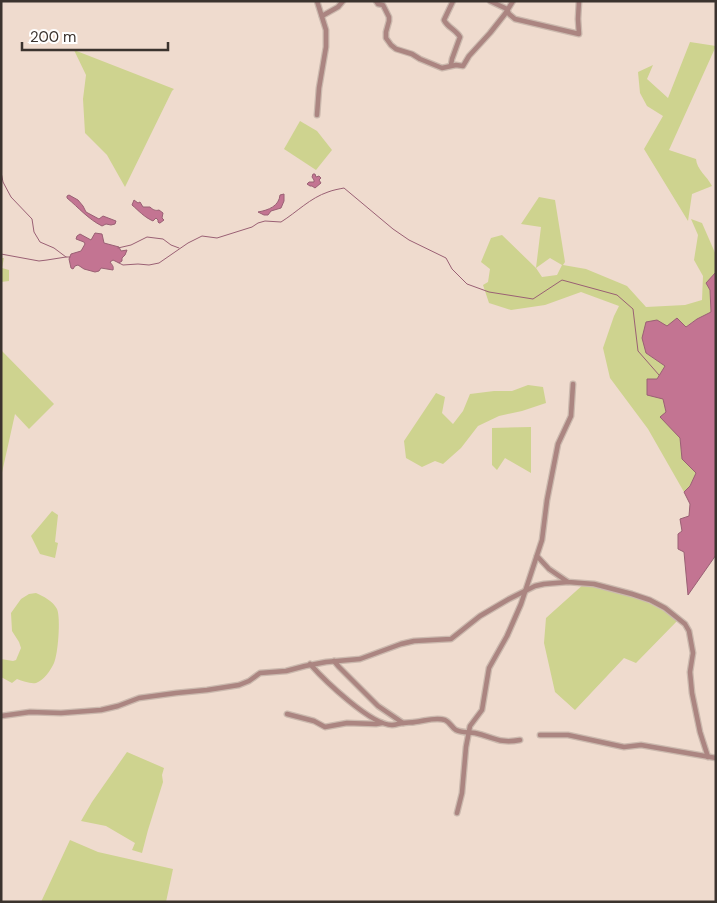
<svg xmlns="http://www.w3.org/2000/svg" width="717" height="903" font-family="'DM Sans',sans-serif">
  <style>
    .green { fill: #ced38f; fill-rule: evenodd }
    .water { fill: #c37492; stroke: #9a6074 }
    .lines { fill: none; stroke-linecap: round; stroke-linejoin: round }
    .stream { stroke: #9a6074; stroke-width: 1 }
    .minor-casing { stroke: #cbb9ae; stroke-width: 7 }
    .minor { stroke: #ab8581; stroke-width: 4.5 }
  </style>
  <rect width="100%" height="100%" fill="#efdbce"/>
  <g class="green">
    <path d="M690,42L716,46L669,150L696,159C697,170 707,176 712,186L692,194L688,221L644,149L663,116L647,106L640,93L638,72L653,65L647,79L668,98Z"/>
    <polygon points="74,50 174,89 172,91 125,187 107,155 85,133 83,99 86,75"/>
    <polygon points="300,121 317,131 332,150 316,170 284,149"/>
    <path d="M539,197L555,200L565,262L563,265L586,269L627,286L646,307L685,305L702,300L703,276L694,260L698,235L691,219L702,223L716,255V272L706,283L710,290L711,312L697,319L685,327L681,322L646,353L665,366L657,379L667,412L661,417L680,438L682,459L696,473L690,486L684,492L648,429L610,378L603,348L614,316L619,306L581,292L545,305L511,310L489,303L483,285L488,282L490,269L481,262L491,238L502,235L536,268L541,227L521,224ZM550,258L562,265L557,275L542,277L536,268Z"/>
    <polygon points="1,258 4,258 2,268 9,270 9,281 1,282"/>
    <polygon points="1,350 54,404 29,429 15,414 1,477"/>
    <polygon points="528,385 543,387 546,403 522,411 499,416 478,426 461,448 443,464 435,461 422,467 406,458 404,441 436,393 445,397 442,413 453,424 463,411 470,394 494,391 512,391"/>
    <polygon points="531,427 531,473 505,458 497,470 492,465 492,428"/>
    <polygon points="52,511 58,515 55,542 58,543 55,558 40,554 31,536"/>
    <polygon points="585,583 632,594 679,619 636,663 624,658 575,710 555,692 544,643 546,618"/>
    <path d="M36,593C43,596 53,601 57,609C61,618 58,655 54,663C51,670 43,681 36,683C30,684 23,681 17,679L12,683L1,677V659L13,661L16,660L21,648L19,642L12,631L11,613L21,599L29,594Z"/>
    <polygon points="127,752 164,768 162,775 163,782 148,830 142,853 132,850 135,843 106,826 81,821 92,802"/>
    <polygon points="70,840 98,852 173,869 166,902 41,902"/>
  </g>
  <g class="water">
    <polygon points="313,174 315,174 316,177 319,176 321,178 319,180 321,183 315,188 312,186 310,186 307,184 309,182 314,182 314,180 312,177"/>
    <path d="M284,194V201L281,208L271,211L268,215H264L258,212C269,210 279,206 280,195Z"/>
    <path d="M69,195L78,200L83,206L86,212L99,219L103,216L116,221L115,224L111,225L106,224L102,226C88,219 79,208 67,198V196Z"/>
    <path d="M134,200L138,203L140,202L143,207H150C153,210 156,211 159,210L163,213L162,218L164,220L160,223H159L158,222V220L156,218L153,221C144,217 139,211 132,205Z"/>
    <path d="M95,233L102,234L104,243L119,247L121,251L127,250L125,255L122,258V261L119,263L113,260L110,262C112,265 114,266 113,270L101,268L99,271L95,272L84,269L78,265L75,266L73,269L71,268L69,259L71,254L81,251L85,244L84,242L76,239L77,236L80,234L91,240Z"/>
    <polygon points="716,272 716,555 688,595 684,552 678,549 678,534 682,531 680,519 689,516 690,504 684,492 690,486 696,473 682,459 680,438 660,417 666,412 663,399 647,395 647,379 657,379 665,366 646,353 642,338 646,322 657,320 667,326 677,318 686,327 697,319 711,312 710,290 706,283"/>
  </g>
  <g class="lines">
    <g class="stream">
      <polyline points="1,172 3,182 11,197 32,219 34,232 40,242 54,248 66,257 70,257"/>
      <polyline points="118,248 131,245 147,237 163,239 171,245 179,248"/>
      <polyline points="1,254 39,261 47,260 66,257"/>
      <path d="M119,263L123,265L138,264L149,265L159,263L188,243L202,236L217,238L252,227L258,223L265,221L281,222C297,212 310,198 328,192C333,190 339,189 344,188L393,229L409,240L446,258L452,269L467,284L489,292L533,299L562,280L617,295L633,309L638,351L659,375"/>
    </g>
    <g class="minor-casing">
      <g id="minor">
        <polyline points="376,1 378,4 383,5 389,17 389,21 386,32 386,38 391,45 396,49 412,54 420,59 442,68 456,65 463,66 469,56 490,33 505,14 513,1"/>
        <polyline points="490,1 507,9 509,14 515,19 579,34 578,19 579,1"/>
        <polyline points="322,16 338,7 343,1"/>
        <path d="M451,65L452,59L460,37C456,30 447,27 444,20L453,1"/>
        <polyline points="317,115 319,88 326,47 326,30 317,1"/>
        <polyline points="537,556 549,569 568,582 594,584 632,594 650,600 665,608 685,624 689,631 693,653 690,672 692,693 700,732 708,757"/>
        <polyline points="334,661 339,667 378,706 403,723"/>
        <path d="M310,664C325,681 371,725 392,725C396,725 400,723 403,723C407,722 411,723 415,722C425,721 435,717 445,720C450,722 452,728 456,730C462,733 469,732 475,733C494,737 499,744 520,740"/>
        <polyline points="287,714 314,721 325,727 347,723 376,724 382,723"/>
        <polyline points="1,716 30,712 61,713 101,710 118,706 139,698 176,693 207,690 239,685 249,681 260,673 286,671 305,666 326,662 360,659 401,644 414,641 451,639 480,616 509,599 535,586 544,584 568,582"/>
        <polyline points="540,735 568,735 624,747 641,745 716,758"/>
        <polyline points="457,813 462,793 466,747 470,726 482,710 489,668 507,636 521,604 542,540 547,500 558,444 571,416 573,384"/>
      </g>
    </g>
    <use href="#minor" class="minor"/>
  </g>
  <rect width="717" height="903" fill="none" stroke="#3b332e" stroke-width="5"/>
  <path d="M22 42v8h146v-8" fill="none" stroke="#3b332e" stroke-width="2.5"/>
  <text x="30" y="42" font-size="15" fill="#3b332e" stroke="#ffffff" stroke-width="4" paint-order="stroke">200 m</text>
</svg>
